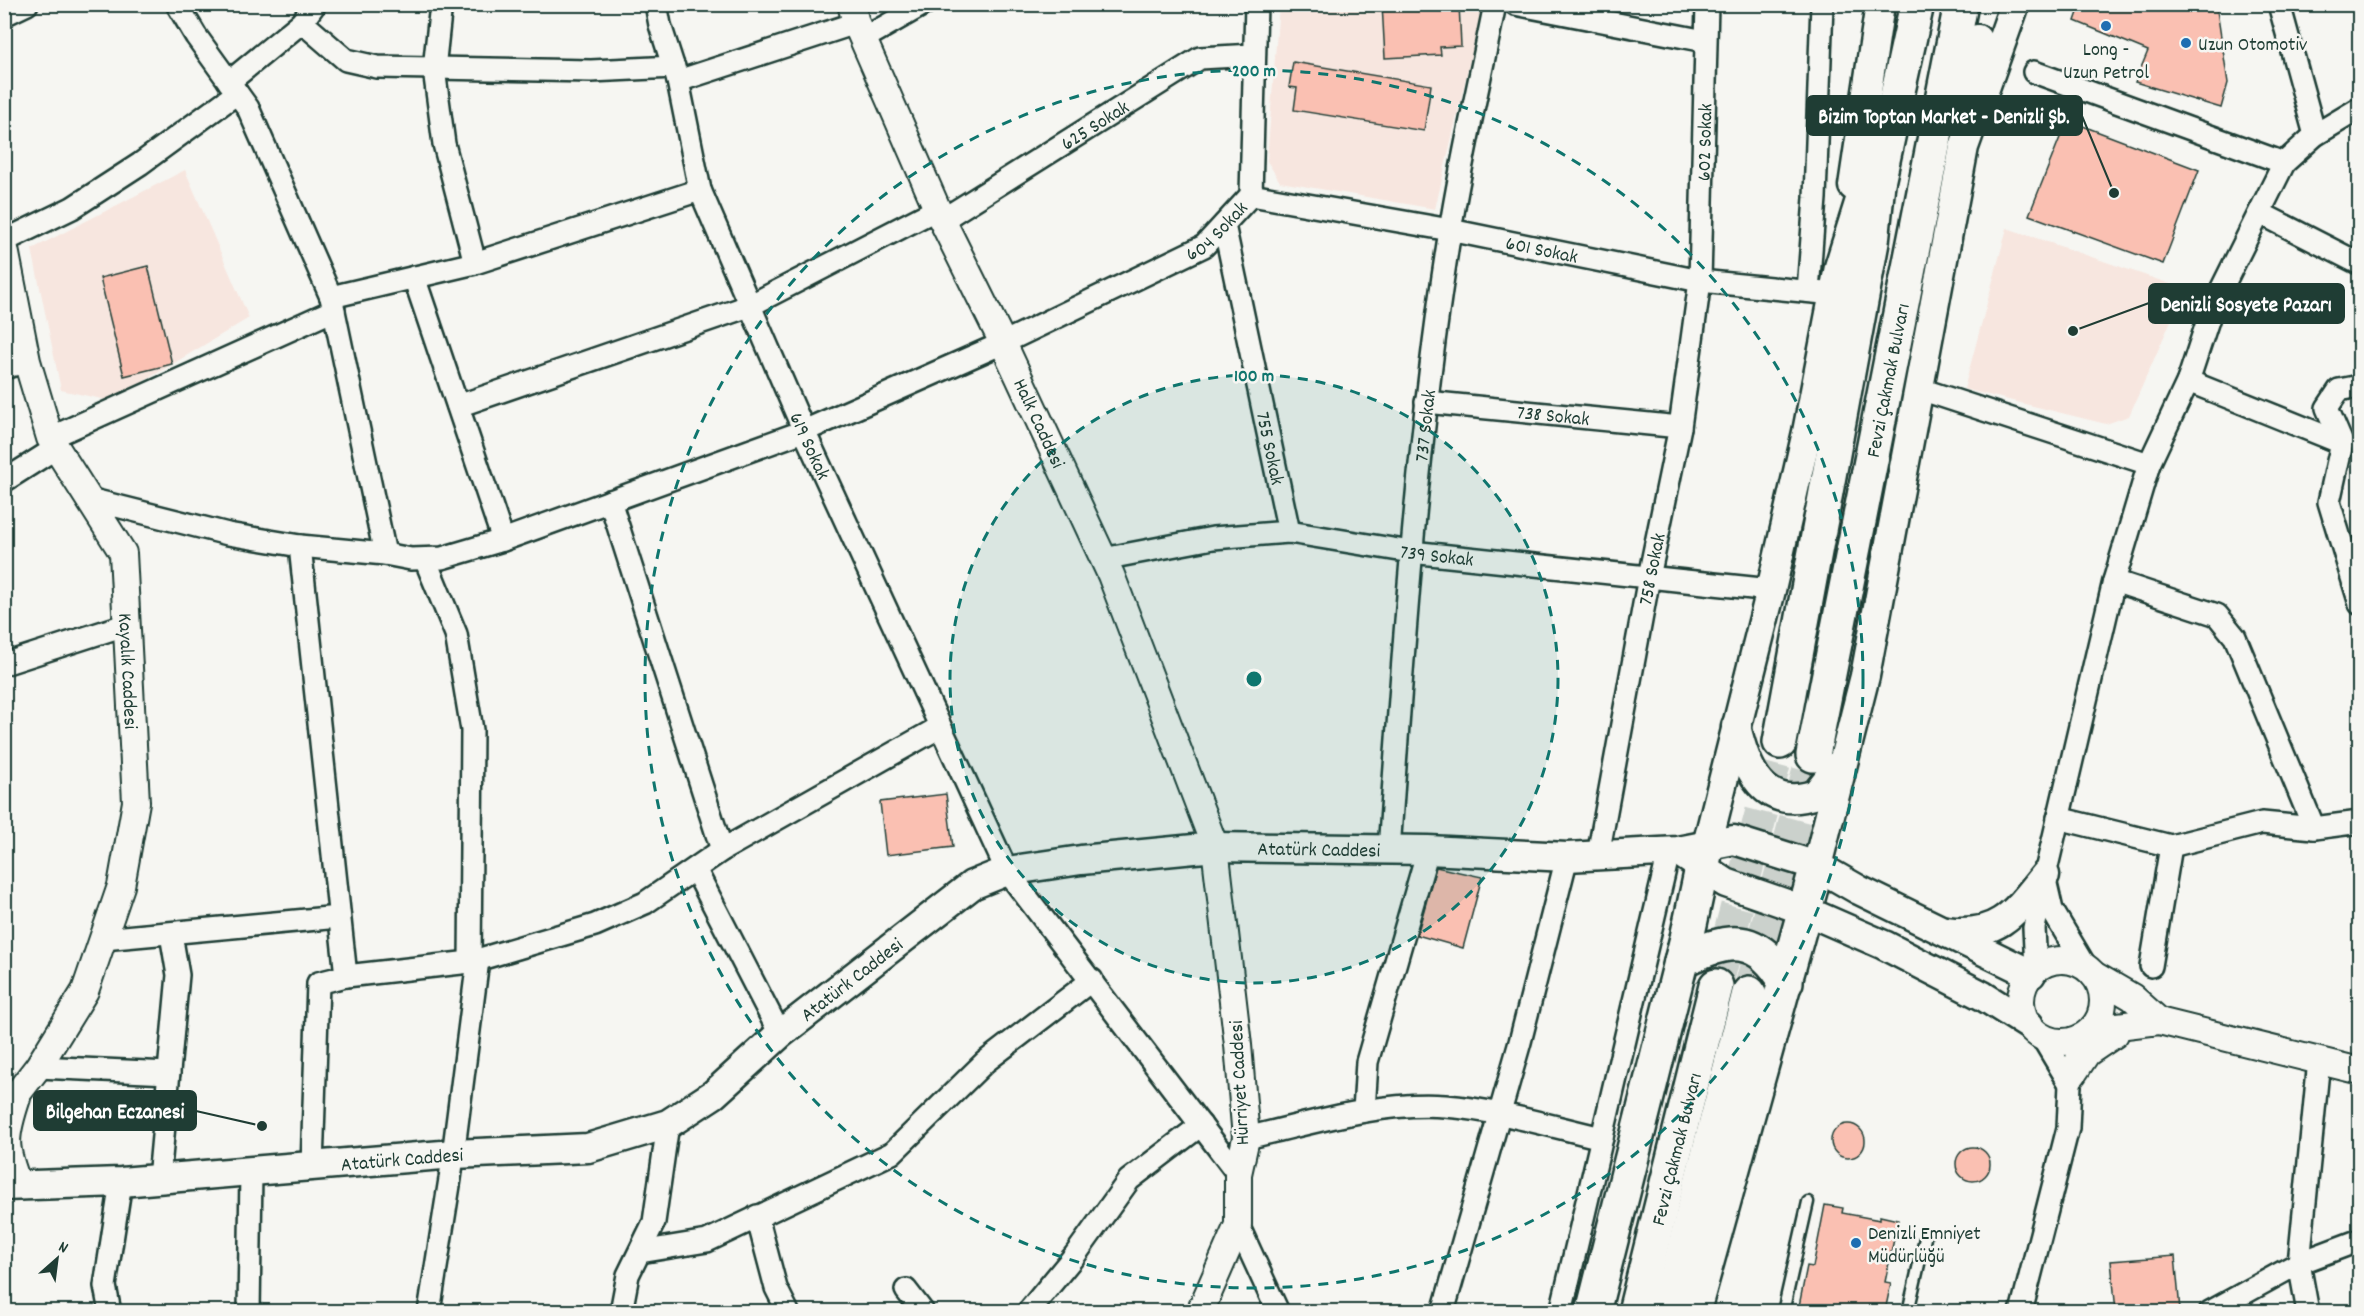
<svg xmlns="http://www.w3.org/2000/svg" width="2364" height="1316" font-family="Dekko,sans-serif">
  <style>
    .built { fill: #f7e6df }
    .building { fill: #fac0b2; stroke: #1f3d34; stroke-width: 1.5 }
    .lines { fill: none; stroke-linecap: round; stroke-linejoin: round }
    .primary-tunnel { stroke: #cbd1cc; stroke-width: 33; stroke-dasharray: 33 16; stroke-linecap: butt }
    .service-casing { stroke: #1f3d34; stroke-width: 15 }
    .minor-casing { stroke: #1f3d34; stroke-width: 26 }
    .tertiary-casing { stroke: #1f3d34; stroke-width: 30 }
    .secondary-casing { stroke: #1f3d34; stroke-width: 33 }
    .primary-casing { stroke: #1f3d34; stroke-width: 38 }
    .service { stroke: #f6f6f2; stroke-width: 10 }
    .minor { stroke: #f6f6f2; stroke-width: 21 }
    .tertiary { stroke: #f6f6f2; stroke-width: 26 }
    .secondary { stroke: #f6f6f2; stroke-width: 28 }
    .primary { stroke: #f6f6f2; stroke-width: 33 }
    .ring { fill: none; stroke: #0f766e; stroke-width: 3; stroke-dasharray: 10 8 }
    .poi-dot { fill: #1f6fb2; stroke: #f6f6f2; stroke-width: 2 }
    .labels { text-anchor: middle; stroke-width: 5; stroke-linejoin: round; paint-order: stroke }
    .poi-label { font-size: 20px; fill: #1f3d34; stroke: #f6f6f2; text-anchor: start }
    .street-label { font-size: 20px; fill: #1f3d34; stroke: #f6f6f2 }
    .centre { fill: #0f766e; stroke: #f6f6f2; stroke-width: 3 }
    .ring-label { font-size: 18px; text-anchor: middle; font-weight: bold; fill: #0f766e; stroke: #f6f6f2; stroke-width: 5; stroke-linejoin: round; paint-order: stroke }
    .leader { fill: none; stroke: #1f3d34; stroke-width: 2 }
    .callout-dot { fill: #1f3d34; stroke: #f6f6f2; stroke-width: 2 }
    .callout { fill: #1f3d34; stroke: #1f3d34; stroke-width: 2 }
    .callout-label { font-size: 21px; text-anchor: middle; font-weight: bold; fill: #fff }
  </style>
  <rect width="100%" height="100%" fill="#f6f6f2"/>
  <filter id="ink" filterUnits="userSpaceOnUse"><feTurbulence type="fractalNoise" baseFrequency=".0167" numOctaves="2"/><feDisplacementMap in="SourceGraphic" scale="12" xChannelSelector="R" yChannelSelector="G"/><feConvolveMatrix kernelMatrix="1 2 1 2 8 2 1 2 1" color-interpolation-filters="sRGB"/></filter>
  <g filter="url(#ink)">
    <g class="built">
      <polygon points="1279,5 1483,5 1435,209 1280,182 1267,161"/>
      <polygon points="185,170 249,318 111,401 61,390 32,249"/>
      <polygon points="2007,228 2185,289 2129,416 2106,424 1964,389"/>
    </g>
    <g class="building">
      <polygon points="1382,4 1459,4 1461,46 1440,47 1441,55 1385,58"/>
      <polygon points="2081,4 2216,4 2228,83 2221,108 2135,82 2148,51 2075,21"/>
      <polygon points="1293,62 1431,85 1424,131 1294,110 1297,88 1289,87"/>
      <polygon points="2067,120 2199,170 2163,264 2029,215"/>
      <polygon points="148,266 172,364 124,376 100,278"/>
      <polygon points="946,794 953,847 886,855 880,802"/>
      <polygon points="1436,867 1482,877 1463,948 1417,935"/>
      <circle cx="1848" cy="1141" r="17"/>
      <circle cx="1973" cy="1164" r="17"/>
      <polygon points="1825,1205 1843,1208 1842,1213 1880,1220 1880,1216 1898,1220 1885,1282 1891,1283 1885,1311 1798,1311 1807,1266 1813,1267"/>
      <polygon points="2175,1256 2180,1310 2116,1311 2111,1261"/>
    </g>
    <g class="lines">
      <g class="primary-tunnel">
        <polyline points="1716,986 1780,742"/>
        <polyline points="1749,993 1813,755"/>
      </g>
      <g class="service-casing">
        <g id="service">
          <polyline points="1783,1312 1808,1202"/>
          <polyline points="1908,1312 1925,1238"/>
        </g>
      </g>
      <g class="minor-casing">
        <g id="minor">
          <polyline points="177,4 196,36 248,108 331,297 385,554"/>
          <polyline points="441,4 434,69 444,144 475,263"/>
          <path id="s1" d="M656,4L660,25L678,81L700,190L804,431L1007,871L1238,1174"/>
          <polyline points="1515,4 1705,41"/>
          <polyline points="2279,4 2315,135"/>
          <polyline points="4,15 27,4"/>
          <polyline points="302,22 346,60 377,67 591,71 674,67"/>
          <polyline points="863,39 924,4"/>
          <polyline points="2034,72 2284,163"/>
          <polyline points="678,81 856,23"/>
          <polyline points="229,82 302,22 315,4"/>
          <path id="s2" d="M1251,195L1450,230L1700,281L1834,294"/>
          <polyline points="2260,213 2360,264"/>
          <path id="s3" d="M942,220L1200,58L1254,55"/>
          <path id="s4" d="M1224,225L1289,532"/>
          <polyline points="4,241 72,208 140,164 237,93"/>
          <polyline points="414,277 503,540"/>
          <polyline points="1808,291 1815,198 1822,4"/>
          <polyline points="331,297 475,263 700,190"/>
          <polyline points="4,368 27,361"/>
          <polyline points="2188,381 2342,443"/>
          <polyline points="2360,386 2339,390 2327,408 2342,443 2329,502 2360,604"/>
          <polyline points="1917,388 2149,464"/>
          <path id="s5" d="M1426,402L1680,427"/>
          <polyline points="458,406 749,306 937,209"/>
          <polyline points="50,438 334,310"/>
          <polyline points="4,481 56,448"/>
          <path id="s6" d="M89,499L228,534L300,546L385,554L411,559L442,558L503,540L804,431L1003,343L1204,246L1251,195L1256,4"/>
          <polyline points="610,501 722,850"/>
          <polyline points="300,546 346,976 470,962 595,925 645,903 722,850 940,727"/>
          <polyline points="425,559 456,634 472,730 470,962"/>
          <path id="s7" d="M1103,559L1213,538L1289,532L1411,552L1771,590"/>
          <polyline points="2114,581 2217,615 2235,637 2314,828"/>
          <polyline points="4,664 128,624"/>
          <polyline points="2058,818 2171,846 2262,823 2314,828 2360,822"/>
          <path id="s8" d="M1389,850C1404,643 1417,436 1450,231C1462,155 1480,80 1495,4"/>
          <path id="s9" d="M1598,855L1649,577L1680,427L1700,281L1707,4"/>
          <polyline points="695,869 780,1034"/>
          <polyline points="2046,884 2052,910 2086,967"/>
          <polyline points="103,939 339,917"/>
          <polyline points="2151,966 2171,846"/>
          <polyline points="2036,968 2034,928 2045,875 2114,581 2149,464 2188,381 2212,308 2284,163 2315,135 2360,108"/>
          <polyline points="2042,1037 2070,1084"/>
          <polyline points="38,1067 169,1073"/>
          <polyline points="1364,1111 1367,1062 1428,850"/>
          <path d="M1246,1138C1309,1124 1379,1101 1445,1106C1498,1110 1550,1126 1602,1138"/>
          <polyline points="312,1167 318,983 346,976"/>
          <polyline points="159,1179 178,975 171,934"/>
          <polyline points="757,1216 776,1288 788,1312"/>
          <polyline points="1238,1225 1278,1312"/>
          <polyline points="640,1252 707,1241 892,1153 985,1062 1092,980"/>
          <polyline points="906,1290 923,1312"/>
          <polyline points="110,1312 105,1286 121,1182"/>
          <polyline points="249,1312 251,1172"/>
          <polyline points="429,1312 450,1179 478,960"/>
          <polyline points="621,1312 628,1275 654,1222 668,1124"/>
          <polyline points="1028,1312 1075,1255 1129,1180 1201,1125"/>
          <polyline points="1443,1312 1520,1042 1567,857"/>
          <polyline points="1561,1312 1669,852"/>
          <polyline points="2021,1312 2068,1128 2070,1084 2082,1037"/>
          <polyline points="2210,1312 2299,1263 2360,1240"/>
          <polyline points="2308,1312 2299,1263 2319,1060"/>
        </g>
      </g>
      <g class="tertiary-casing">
        <g id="tertiary">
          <path id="s10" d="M851,4L856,23L942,220L1003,343L1111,575L1215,847L1238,1045L1246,1138L1238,1174V1225L1200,1312"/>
          <path id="s11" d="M4,244L27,361L50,438L123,553L136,802L121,886L85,991L38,1067L4,1111"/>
          <circle cx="2062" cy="1001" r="41"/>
          <polyline points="2094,975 2132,997 2159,1021"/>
          <polyline points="2093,1029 2159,1021 2360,1071"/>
          <polyline points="2073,1074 2087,1053 2115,1034"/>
          <path d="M17,1098C4,1137 3,1147 19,1186"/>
        </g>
      </g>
      <g class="secondary-casing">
        <g id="secondary">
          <polyline points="1971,89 1977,39"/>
          <polyline points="1853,186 1880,4"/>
          <path d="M1736,726C1746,769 1763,812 1816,794L1839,765"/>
          <polyline points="1707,845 1771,590 1807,432 1839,267 1871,165"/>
          <polyline points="1685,856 1726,883 1804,910 1884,945 1983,996 2029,1025"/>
          <polyline points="1817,866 1865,676 1964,147 2015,4"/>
          <path d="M1947,931C1999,938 2016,911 2045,875"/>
          <path id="s12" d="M4,1186L121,1182L454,1154L588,1148L668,1124L714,1094L780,1034L972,885L1007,871L1081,860L1215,847L1428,850L1567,857L1678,851L1734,840L1817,866L1859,890L2031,974"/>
        </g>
      </g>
      <g class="primary-casing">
        <g id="primary">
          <polyline points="1780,742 1872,242 1878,183 1917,4"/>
          <path id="s13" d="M1813,755L1961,4"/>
          <path d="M1681,961C1728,937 1757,933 1786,982"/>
          <polyline points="1593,1312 1687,938 1707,845"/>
          <path id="s14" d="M1635,1312L1716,986"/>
          <polyline points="1668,1312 1749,993"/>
          <polyline points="1693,1312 1817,866"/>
        </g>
      </g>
      <use href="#service" class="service"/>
      <use href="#minor" class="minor"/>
      <use href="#tertiary" class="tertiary"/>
      <use href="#secondary" class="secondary"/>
      <use href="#primary" class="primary"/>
    </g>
  </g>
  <circle cx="1254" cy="679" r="304" fill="#0f766e" fill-opacity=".12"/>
  <g class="ring">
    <circle cx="1254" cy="679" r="304"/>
    <circle cx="1254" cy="679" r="609"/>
  </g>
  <g class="poi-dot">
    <circle cx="2106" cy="26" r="6"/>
    <circle cx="2186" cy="43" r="6"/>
    <circle cx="1856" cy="1243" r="6"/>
  </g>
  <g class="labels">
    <g class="poi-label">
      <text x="2198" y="50">Uzun Otomotiv</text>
      <text x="2106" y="55" text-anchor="middle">Long -<tspan x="2106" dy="23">Uzun Petrol</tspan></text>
      <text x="1868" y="1239">Denizli Emniyet<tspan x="1868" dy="23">Müdürlüğü</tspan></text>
    </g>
    <g class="street-label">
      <text dy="7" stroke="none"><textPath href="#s3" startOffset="180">625 Sokak</textPath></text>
      <text dy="7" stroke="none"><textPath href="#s9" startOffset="722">602 Sokak</textPath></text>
      <text dy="7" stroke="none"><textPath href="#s6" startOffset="1203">604 Sokak</textPath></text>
      <text dy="7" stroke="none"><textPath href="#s2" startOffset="296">601 Sokak</textPath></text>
      <text dy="7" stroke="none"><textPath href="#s13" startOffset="382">Fevzi Çakmak Bulvarı</textPath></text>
      <text dy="7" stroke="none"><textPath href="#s5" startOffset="128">738 Sokak</textPath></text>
      <text dy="7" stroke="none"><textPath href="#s10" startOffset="460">Halk Caddesi</textPath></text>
      <text dy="7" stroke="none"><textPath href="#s8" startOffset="426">737 Sokak</textPath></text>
      <text dy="7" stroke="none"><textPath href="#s1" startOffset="470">619 Sokak</textPath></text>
      <text dy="7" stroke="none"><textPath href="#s4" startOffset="228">755 Sokak</textPath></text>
      <text dy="7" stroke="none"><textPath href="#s7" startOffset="338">739 Sokak</textPath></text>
      <text dy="7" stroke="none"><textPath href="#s9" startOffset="291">758 Sokak</textPath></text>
      <text dy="7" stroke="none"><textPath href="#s11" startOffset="454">Kayalık Caddesi</textPath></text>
      <text dy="7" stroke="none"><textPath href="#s12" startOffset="1407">Atatürk Caddesi</textPath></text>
      <text dy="7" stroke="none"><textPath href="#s12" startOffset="903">Atatürk Caddesi</textPath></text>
      <text transform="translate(1238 1083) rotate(-93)" y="7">Hürriyet Caddesi</text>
      <text dy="7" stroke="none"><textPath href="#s14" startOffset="168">Fevzi Çakmak Bulvarı</textPath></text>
      <text dy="7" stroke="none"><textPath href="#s12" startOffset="399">Atatürk Caddesi</textPath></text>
    </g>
  </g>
  <circle cx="1254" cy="679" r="9" class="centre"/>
  <g class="ring-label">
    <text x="1254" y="76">200 m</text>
    <text x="1254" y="381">100 m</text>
  </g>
  <path class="leader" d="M2114 193L2082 116M2073 331L2149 303M262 1126L196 1111"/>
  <g class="callout-dot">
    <circle cx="2114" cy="193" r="6"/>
    <circle cx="2073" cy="331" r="6"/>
    <circle cx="262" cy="1126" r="6"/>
  </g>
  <g class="callout">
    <rect x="1807" y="96" width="275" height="39" rx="6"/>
    <rect x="2149" y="284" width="195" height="39" rx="6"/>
    <rect x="34" y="1091" width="162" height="39" rx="6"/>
  </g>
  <g class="callout-label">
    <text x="1944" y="123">Bizim Toptan Market - Denizli Şb.</text>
    <text x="2246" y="311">Denizli Sosyete Pazarı</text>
    <text x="115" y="1118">Bilgehan Eczanesi</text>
  </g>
  <rect width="2364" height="1316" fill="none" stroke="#f6f6f2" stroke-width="24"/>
  <rect x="12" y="12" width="2340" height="1292" fill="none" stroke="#1f3d34" stroke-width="2" filter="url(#ink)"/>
  <g transform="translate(57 1259) rotate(28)" stroke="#f6f6f2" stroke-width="4.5" paint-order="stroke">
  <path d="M0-4.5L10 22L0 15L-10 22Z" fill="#1f3d34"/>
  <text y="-9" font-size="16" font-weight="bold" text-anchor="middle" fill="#1f3d34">N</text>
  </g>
</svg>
